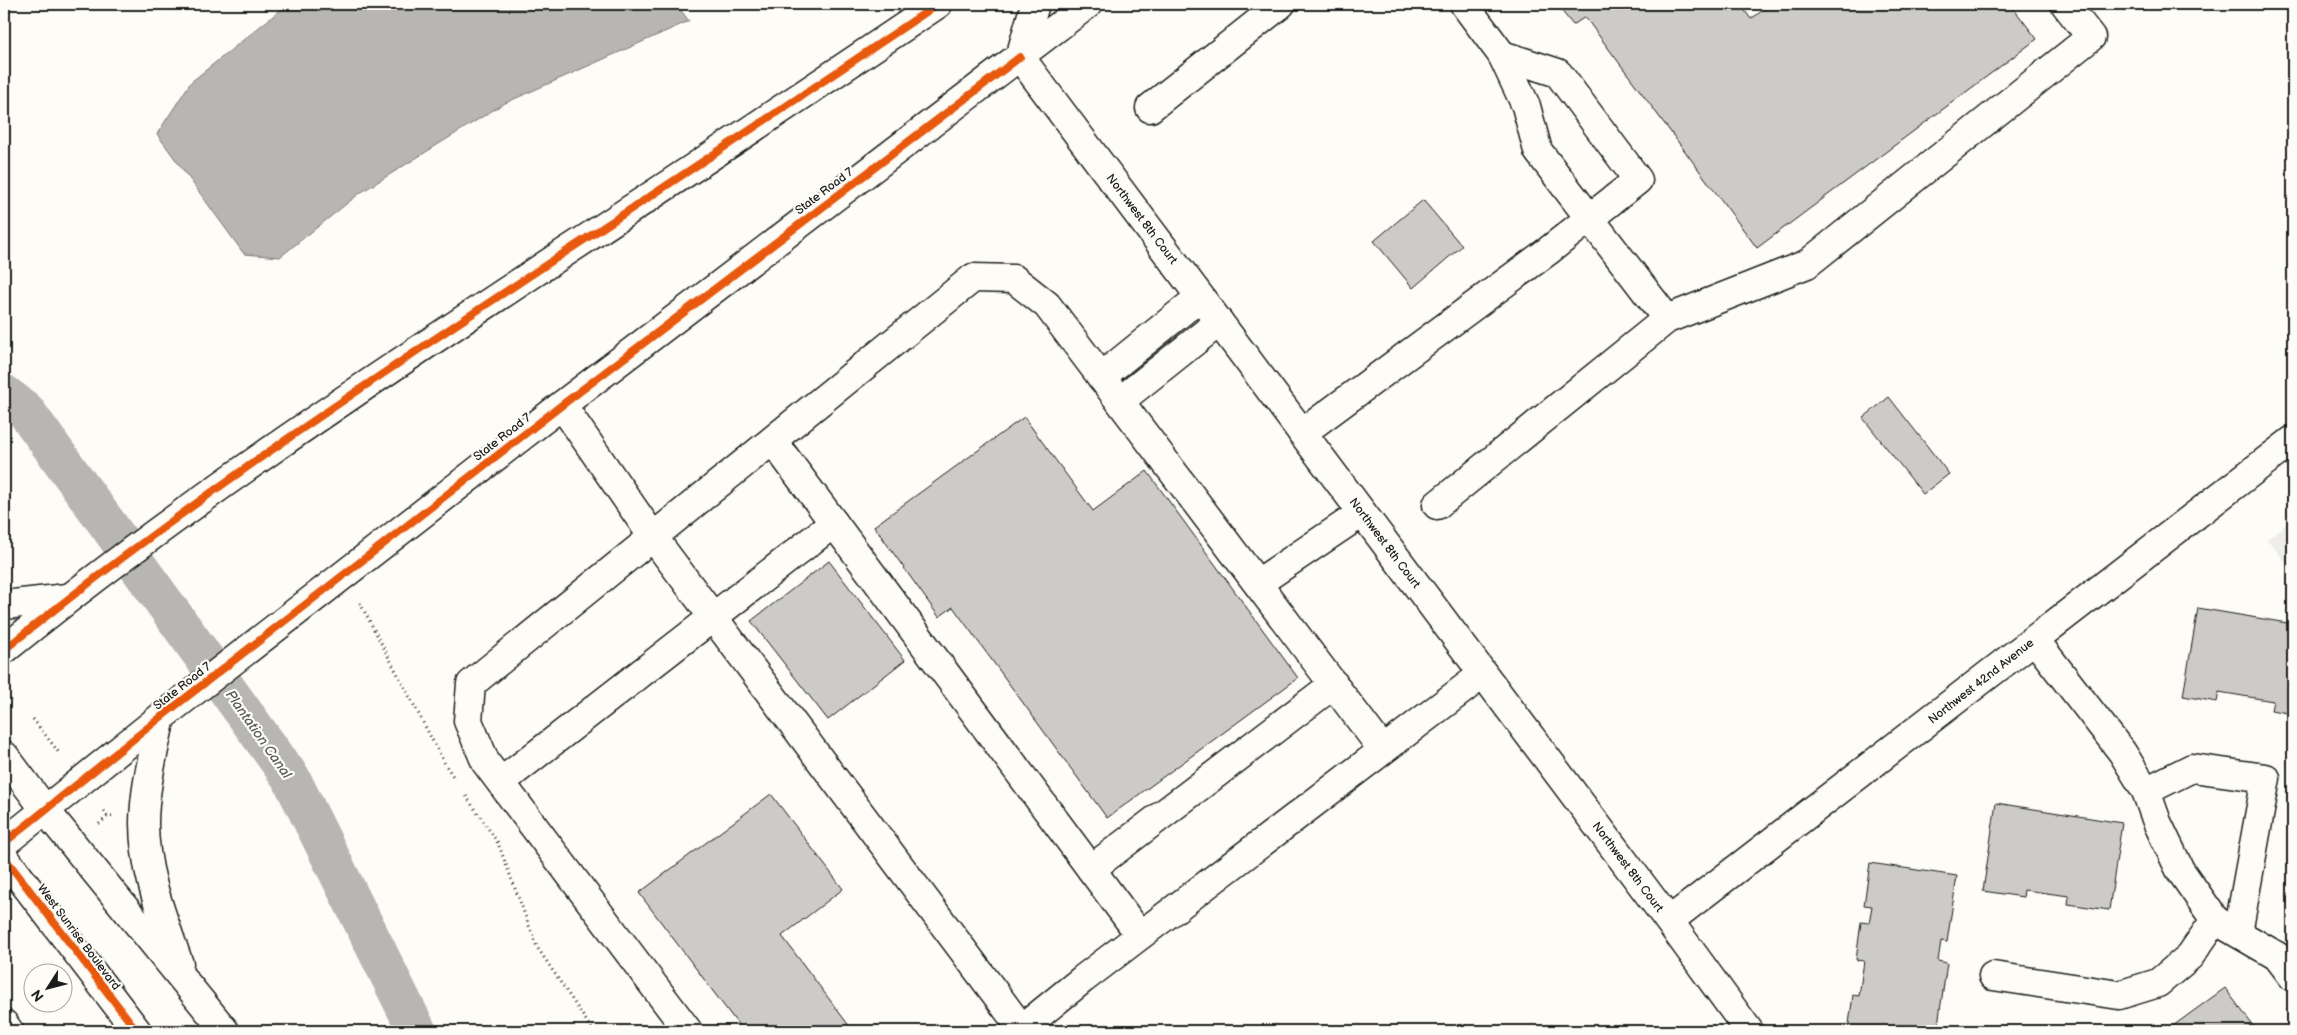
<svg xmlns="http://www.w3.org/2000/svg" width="2297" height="1035" font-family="'Balsamiq Sans',sans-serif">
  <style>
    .built { fill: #eeede9 }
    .water { fill: #b7b6b2; stroke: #797876 }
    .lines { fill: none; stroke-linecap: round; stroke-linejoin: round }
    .canal { stroke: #b7b6b2; stroke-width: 39 }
    .building { fill: #cccbc8; stroke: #1c1c1c }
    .minor-casing { stroke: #1c1c1c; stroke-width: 31 }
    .major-casing { stroke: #1c1c1c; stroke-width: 31 }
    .path { stroke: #1c1c1c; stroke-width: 3; stroke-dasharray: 1 4; stroke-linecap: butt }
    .minor { stroke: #fdfcf7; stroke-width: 28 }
    .major { stroke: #fdfcf7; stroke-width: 28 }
    .cycleway-casing { stroke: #fdfcf7; stroke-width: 11 }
    .cycleway { stroke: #e8590c; stroke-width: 8 }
    .labels { text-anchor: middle; stroke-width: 4.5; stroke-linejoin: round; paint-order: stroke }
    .street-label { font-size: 12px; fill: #1c1c1c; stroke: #fdfcf7 }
    .water-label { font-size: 14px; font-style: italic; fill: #5a5a58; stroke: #fdfcf7 }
  </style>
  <rect width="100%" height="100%" fill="#fdfcf7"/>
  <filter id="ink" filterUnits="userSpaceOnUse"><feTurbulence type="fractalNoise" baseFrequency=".02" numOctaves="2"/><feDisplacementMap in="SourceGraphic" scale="10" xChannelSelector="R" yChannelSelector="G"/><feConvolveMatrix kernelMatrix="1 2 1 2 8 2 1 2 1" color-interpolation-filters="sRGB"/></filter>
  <g filter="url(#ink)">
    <polygon class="built" points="2293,519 2293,572 2267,539"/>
    <polygon class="water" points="288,4 676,4 689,21 503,104 360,193 280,257 244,254 157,134 191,82"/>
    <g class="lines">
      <polyline class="canal" points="4,394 25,410 291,778 417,1031"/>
    </g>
    <g class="building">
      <polygon points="1556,4 1740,4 1751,19 1771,4 2010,4 2037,39 1757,248 1585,17 1573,25"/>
      <polygon points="1423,200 1462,246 1413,288 1374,241"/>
      <polygon points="1889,397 1949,474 1923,494 1863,418"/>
      <polygon points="1024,417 1093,511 1147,471 1298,678 1107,818 953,607 939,617 874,526"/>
      <polygon points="829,561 905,660 828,720 751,621"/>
      <polygon points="2198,608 2293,624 2293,714 2271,710 2273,701 2219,692 2217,702 2183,696"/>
      <polygon points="771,794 843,889 782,936 853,1031 743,1031 639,893"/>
      <polygon points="1996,803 2122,823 2109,910 2068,904 2069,896 2024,890 2023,897 1983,891"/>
      <polygon points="1870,863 1957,876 1947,942 1941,941 1938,961 1947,963 1937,1031 1848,1031 1853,995 1859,996 1864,961 1856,960 1861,922 1869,923 1872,906 1864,905"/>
      <polygon points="2225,988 2257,1031 2166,1031"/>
    </g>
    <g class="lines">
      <g class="minor-casing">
        <g id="minor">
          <polyline points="1464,4 1502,55 1526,106 1538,151 1667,319"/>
          <polyline points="1020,57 1669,921 1749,1031"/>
          <polyline points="1150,108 1281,4"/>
          <polyline points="1101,377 1200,297"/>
          <polyline points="1120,401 1219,322"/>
          <polyline points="562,405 653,537 1022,1029"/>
          <polyline points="1302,433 1548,251 1638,180 1558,73 1502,55"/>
          <polyline points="773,441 1140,935"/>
          <polyline points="1437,505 1667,319 1807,264 2091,37 2065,4"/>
          <polyline points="1258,583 1362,513"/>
          <polyline points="2035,640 2122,752 2146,791 2157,822 2180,870 2215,920"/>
          <polyline points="501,782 834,523"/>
          <polyline points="2146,791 2192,768 2266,778 2238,933"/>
          <polyline points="1091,869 1334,684"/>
          <polyline points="1669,921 2293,440"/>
          <polyline points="1993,976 2119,995 2158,983 2190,956 2215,920 2277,956 2293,977"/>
          <polyline points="688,1031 486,763 468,721 471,684 973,278 1014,279 1047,305 1383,750"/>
          <polyline points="1019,1031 1083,979 1483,674"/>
        </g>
      </g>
      <g class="major-casing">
        <g id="major">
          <polyline points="1020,57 1035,4"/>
          <polyline points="4,605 67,598"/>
          <path d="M4,650C180,507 369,382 558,257C685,174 812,89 938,4"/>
          <path d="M161,717C154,750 144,791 144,823C144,873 163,918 179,964"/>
          <polyline points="4,755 46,811 225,1031"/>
          <polyline points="4,843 161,717 562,405 1088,4"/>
          <polyline points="4,857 137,1031"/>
          <polyline points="4,1024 9,1031"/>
        </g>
      </g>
      <g class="path">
        <polyline points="360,603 445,764 454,778"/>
        <polyline points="33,719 60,754"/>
        <polyline points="466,796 498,843 537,947 593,1031"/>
        <polyline points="104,811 108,816"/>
        <polyline points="99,824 108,816 112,816"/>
      </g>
      <use href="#minor" class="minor"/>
      <use href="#major" class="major"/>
      <g class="cycleway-casing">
        <g id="cycleway">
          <path d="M4,650C180,507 369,382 558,257C685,174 812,89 938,4"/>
          <polyline points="4,843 161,717 562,405 1020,57"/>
          <polyline points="4,857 137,1031"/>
        </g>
      </g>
      <use href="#cycleway" class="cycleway"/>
    </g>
  </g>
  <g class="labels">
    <g class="street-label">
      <text transform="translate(824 191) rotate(-37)" y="4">State Road 7</text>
      <text transform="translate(1142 219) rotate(53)" y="4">Northwest 8th Court</text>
      <text transform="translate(502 437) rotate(-38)" y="4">State Road 7</text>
      <text transform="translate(1385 543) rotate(53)" y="4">Northwest 8th Court</text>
      <text transform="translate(1981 681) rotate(-38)" y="4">Northwest 42nd Avenue</text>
      <text transform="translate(182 686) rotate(-38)" y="4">State Road 7</text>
      <text transform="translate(1628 867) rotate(53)" y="4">Northwest 8th Court</text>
      <text transform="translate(79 937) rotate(53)" y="4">West Sunrise Boulevard</text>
    </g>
    <g class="water-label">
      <text transform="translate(259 734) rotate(55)" y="5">Plantation Canal</text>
    </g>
  </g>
  <rect width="2297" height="1035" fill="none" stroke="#fdfcf7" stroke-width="20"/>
  <rect x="10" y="10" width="2277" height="1015" fill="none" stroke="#1c1c1c" stroke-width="2" filter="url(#ink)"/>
  <g transform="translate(48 988) rotate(234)"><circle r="24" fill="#fdfcf7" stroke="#a3a29f"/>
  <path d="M0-4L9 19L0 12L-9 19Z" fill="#1c1c1c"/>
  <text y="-8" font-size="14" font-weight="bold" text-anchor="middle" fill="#1c1c1c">N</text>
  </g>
</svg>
